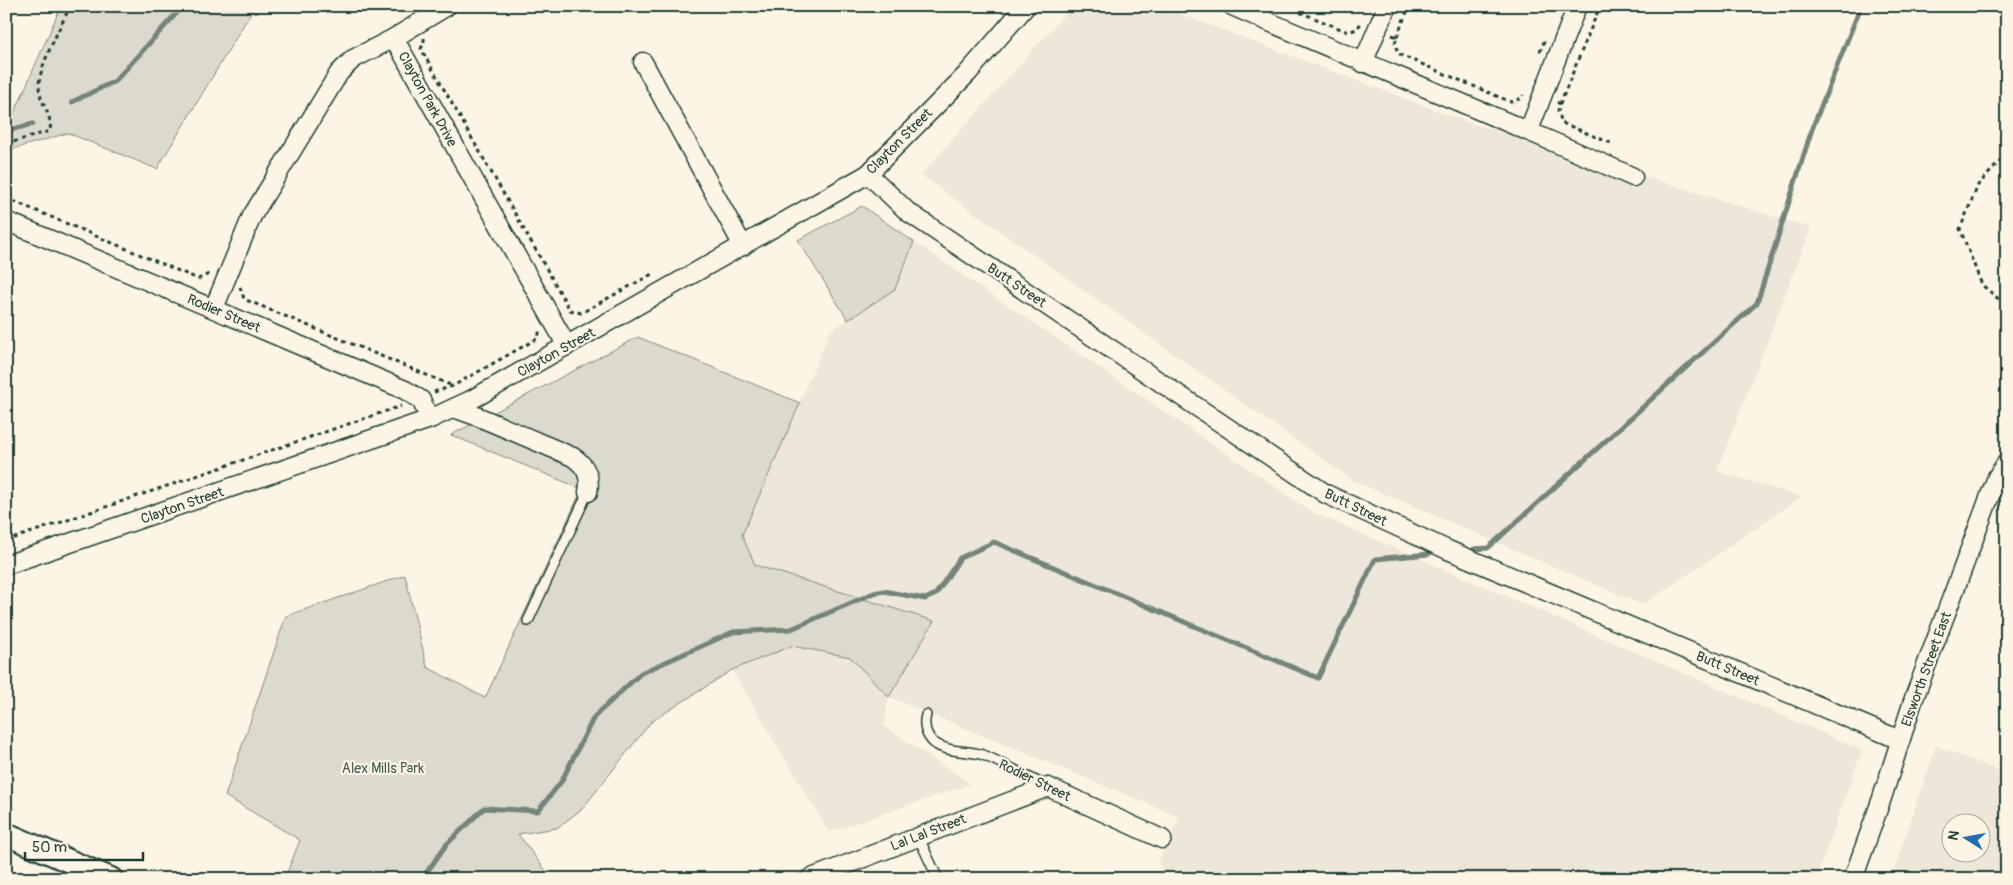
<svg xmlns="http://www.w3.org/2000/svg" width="2013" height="885" font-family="Pangolin,sans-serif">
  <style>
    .built { fill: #ece7d8; fill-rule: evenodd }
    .green { fill: #dcdacc; stroke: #7e8c80 }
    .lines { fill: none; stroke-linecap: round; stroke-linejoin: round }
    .stream { stroke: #758479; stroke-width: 5 }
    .service-casing { stroke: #1f3d34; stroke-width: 12 }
    .minor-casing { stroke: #1f3d34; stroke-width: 21 }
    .tertiary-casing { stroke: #1f3d34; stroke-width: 26 }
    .path { stroke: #1f3d34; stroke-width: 3; stroke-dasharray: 4 4; stroke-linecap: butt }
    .service { stroke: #fcf5e5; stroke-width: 9 }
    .minor { stroke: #fcf5e5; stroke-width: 18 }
    .tertiary { stroke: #fcf5e5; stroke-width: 22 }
    .labels { text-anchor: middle; stroke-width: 4.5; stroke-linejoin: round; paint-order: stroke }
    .street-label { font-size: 14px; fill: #1f3d34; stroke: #fcf5e5 }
    .park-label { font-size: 14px; fill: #455c52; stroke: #fcf5e5 }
  </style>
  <rect width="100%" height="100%" fill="#fcf5e5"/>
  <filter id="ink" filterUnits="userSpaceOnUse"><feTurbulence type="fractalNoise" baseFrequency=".02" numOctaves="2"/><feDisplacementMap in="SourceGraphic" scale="10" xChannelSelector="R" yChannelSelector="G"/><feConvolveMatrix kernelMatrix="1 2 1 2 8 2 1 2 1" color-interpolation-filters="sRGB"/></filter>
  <g filter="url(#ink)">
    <g class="built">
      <polygon points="1072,6 1159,6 1462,120 1811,228 1717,471 1802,497 1643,605 1352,480 921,175"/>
      <polygon points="914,242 1314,513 1862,750 1816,879 1168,879 1158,863 1180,817 889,697 884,726 971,784 829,832 732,670 792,646 850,657 889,696 934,622 755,565 742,535 830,331 895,289"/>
      <path d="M1936,746L2007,774V879H1891ZM1950,822H1980V852H1950Z"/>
    </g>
    <g class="green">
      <polygon points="61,6 255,6 157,169 68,133 6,151 6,123 10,123"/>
      <polygon points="862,206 914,242 895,289 848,320 798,240"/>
      <polygon points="638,337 800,403 742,535 755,565 934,621 889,697 850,657 792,646 732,670 651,722 582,809 557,828 518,834 552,879 294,879 286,875 300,840 225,796 286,616 405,575 427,667 485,698 582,489 451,435"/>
    </g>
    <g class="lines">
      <g class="stream">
        <polyline points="72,102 115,81 183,6"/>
        <polyline points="6,131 33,124"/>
        <polyline points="1474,549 1488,548 1757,303 1812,129 1861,6"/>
        <polyline points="422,879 446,845 484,808 538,811 561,782 594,717 641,673 733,632 791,629 874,593 884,591 925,599 936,594 960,558 994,542 1318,678 1375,559 1429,554"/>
      </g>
      <g class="service-casing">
        <g id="service">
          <polyline points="528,621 588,492"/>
          <path d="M926,715C923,725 926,736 934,743C948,753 968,750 983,755C1005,764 1025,776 1046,786"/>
          <polyline points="918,836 938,879"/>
        </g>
      </g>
      <g class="minor-casing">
        <g id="minor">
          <path d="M1232,6C1365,64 1500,117 1633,177"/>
          <polyline points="394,38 447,6"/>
          <polyline points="643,62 743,246"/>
          <polyline points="1363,63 1387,6"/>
          <polyline points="1529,130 1577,6"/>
          <polyline points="868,174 908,212 1326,494 1448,550 1900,740"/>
          <polyline points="6,221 405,390 421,400 430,419"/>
          <polyline points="214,308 252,216 339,73 353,59 394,38 567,346"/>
          <path d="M454,408L479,417L573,457C586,466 591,476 588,492"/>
          <polyline points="6,565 430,419 471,400 868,174 967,74 1026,6"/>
          <polyline points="809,879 1048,787 1162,839"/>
          <polyline points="1853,879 1882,798 1913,701 1997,477 2007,462"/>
        </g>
      </g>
      <g class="tertiary-casing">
        <polyline id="tertiary" points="6,834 111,879"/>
      </g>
      <g class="path">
        <polyline points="1285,6 1348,32 1357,29 1361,23"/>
        <polyline points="1392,35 1397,37 1395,43 1398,54 1511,102 1522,98 1523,95"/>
        <polyline points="1397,37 1409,6"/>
        <polyline points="424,38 424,42 421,49 570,310 581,313 654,273"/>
        <polyline points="1540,52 1545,39"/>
        <polyline points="1557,102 1560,104 1558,111 1562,123 1611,143"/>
        <polyline points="1560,104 1600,6"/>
        <path d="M6,144L50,131C53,114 39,103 39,86C39,65 61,27 70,6"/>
        <polyline points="2007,154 1978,185 1960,229 1982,285 2007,306"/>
        <polyline points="6,198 198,279 209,274 210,272"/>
        <polyline points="240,287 244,299 453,386"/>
        <polyline points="434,392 453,386 538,338 540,329"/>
        <polyline points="6,541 401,406"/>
      </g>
      <use href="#service" class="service"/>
      <use href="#minor" class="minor"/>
      <use href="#tertiary" class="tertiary"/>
    </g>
  </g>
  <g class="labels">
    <g class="street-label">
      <text transform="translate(428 99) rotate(61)" y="5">Clayton Park Drive</text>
      <text transform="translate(899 141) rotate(-45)" y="5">Clayton Street</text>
      <text transform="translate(1017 285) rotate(34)" y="5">Butt Street</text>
      <text transform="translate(224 313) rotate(23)" y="5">Rodier Street</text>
      <text transform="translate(556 352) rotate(-29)" y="5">Clayton Street</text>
      <text transform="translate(182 505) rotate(-19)" y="5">Clayton Street</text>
      <text transform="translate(1356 507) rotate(26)" y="5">Butt Street</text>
      <text transform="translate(1728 668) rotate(23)" y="5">Butt Street</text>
      <text transform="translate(1926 669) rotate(-70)" y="5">Elsworth Street East</text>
      <text transform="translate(1035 780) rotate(26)" y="5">Rodier Street</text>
      <text transform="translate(928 832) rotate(-21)" y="5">Lal Lal Street</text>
    </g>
    <g class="park-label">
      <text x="383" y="773">Alex Mills Park</text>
    </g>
  </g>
  <rect width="2013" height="885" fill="none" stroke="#fcf5e5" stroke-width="25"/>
  <rect x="12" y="12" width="1988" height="860" fill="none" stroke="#1f3d34" stroke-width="2" filter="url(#ink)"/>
  <g transform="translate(1966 838) rotate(281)"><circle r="24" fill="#fcf5e5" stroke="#a4ab9e"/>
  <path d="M0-4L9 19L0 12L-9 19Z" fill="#1f6fb2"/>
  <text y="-8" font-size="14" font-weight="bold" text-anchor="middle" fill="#1f3d34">N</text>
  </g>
  <path d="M25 852v8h118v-8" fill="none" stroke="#1f3d34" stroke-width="2.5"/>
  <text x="32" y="852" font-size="15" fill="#1f3d34" stroke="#fcf5e5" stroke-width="4" paint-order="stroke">50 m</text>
</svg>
